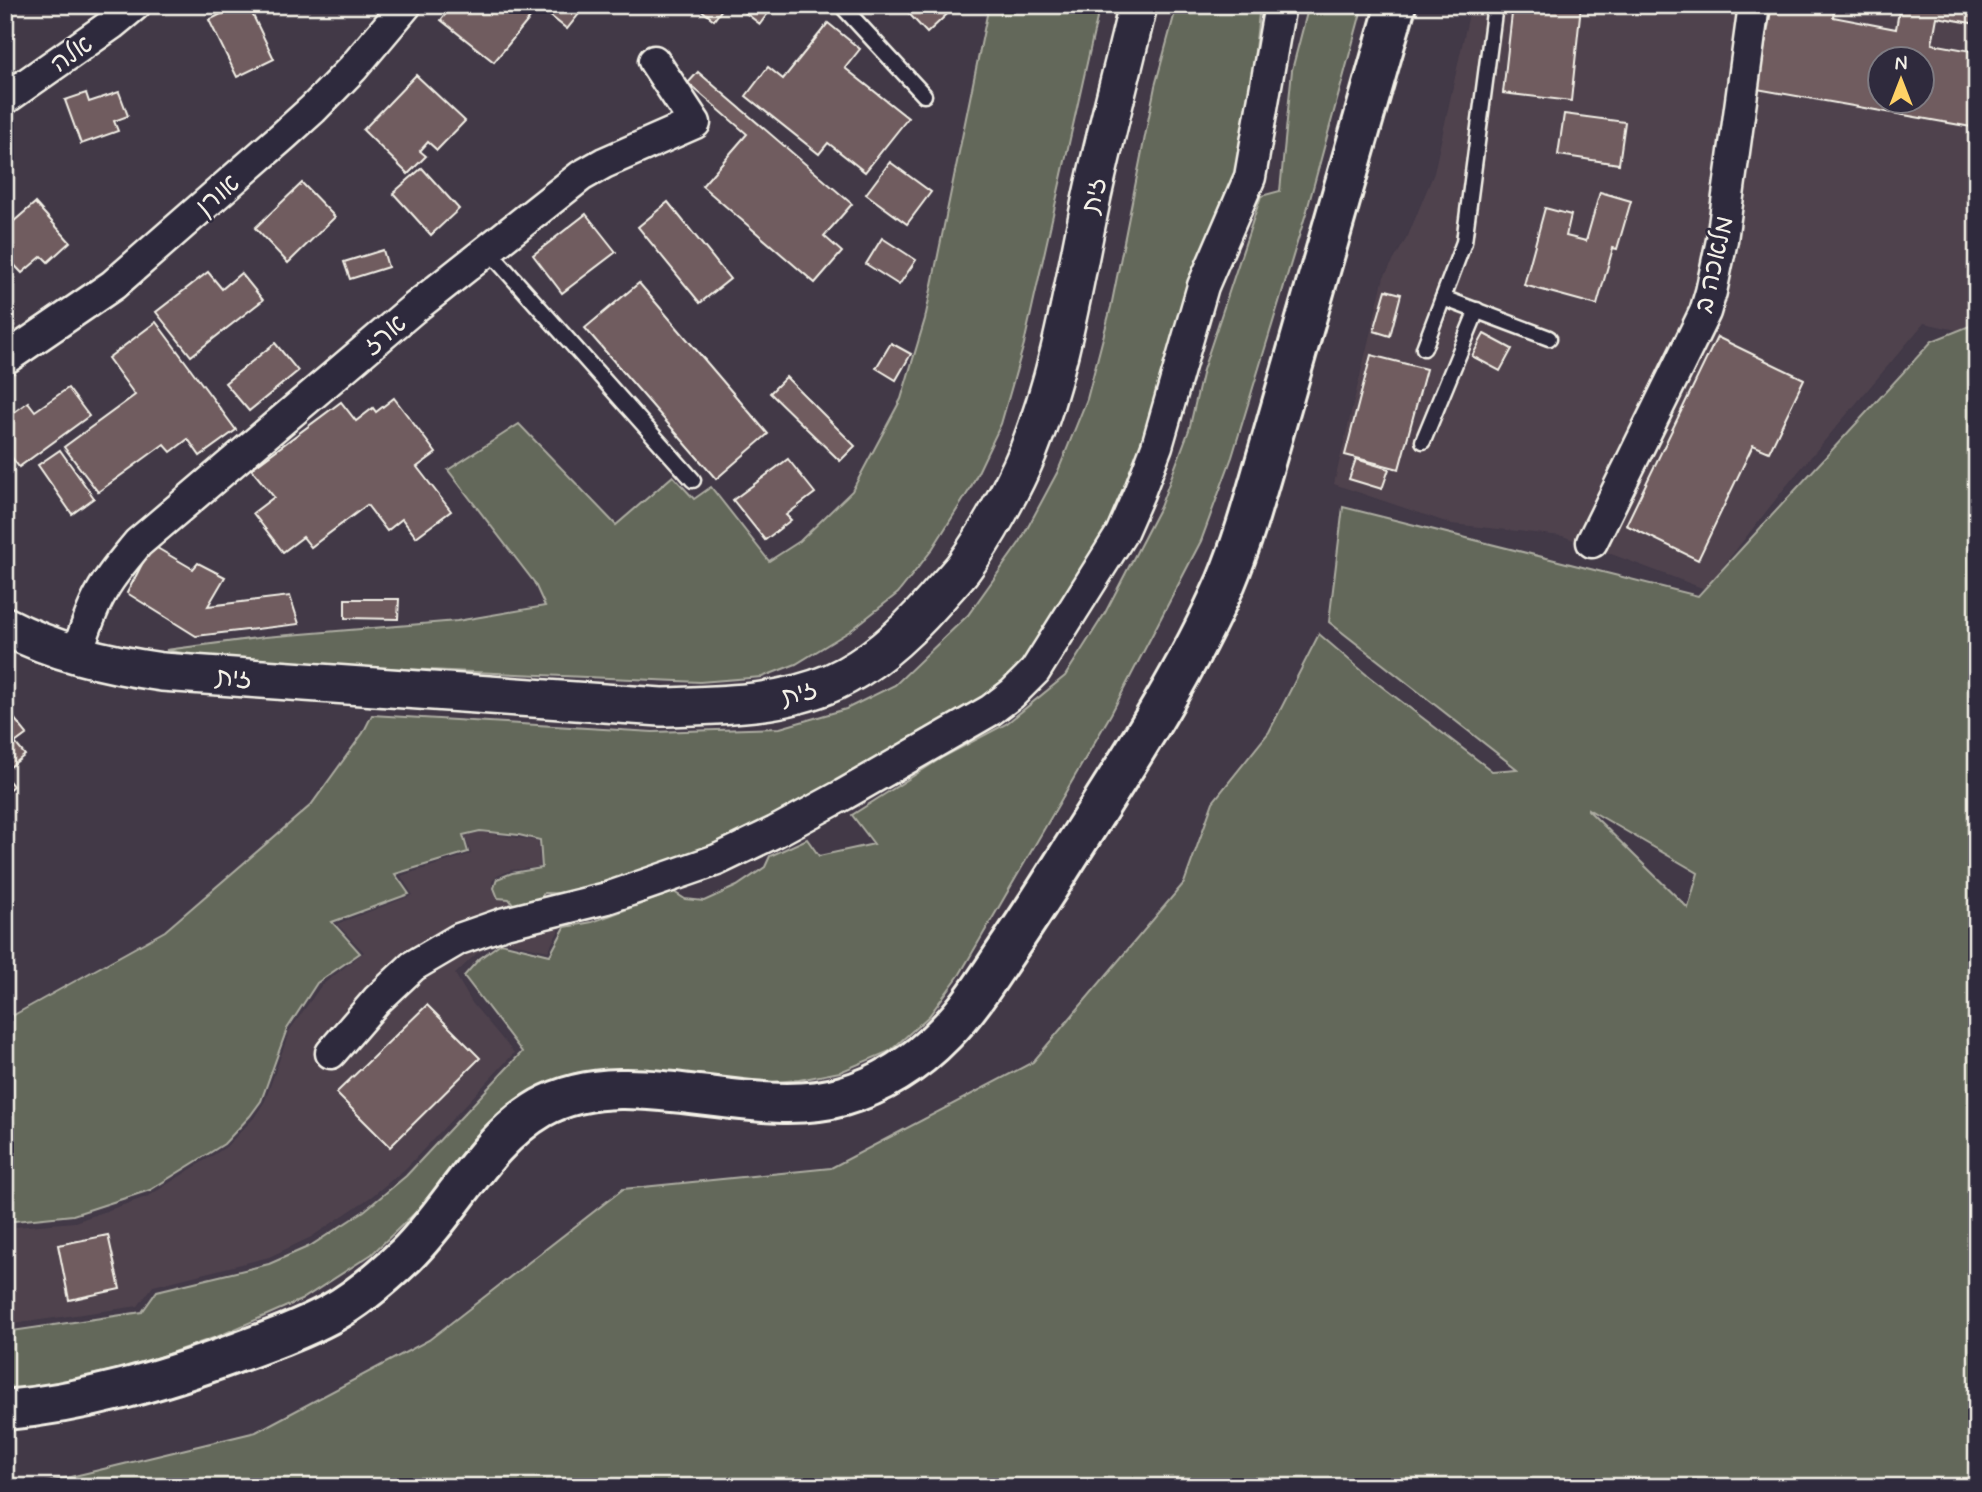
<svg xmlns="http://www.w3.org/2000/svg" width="1982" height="1492" font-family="Mynerve,'Playpen Sans Hebrew',sans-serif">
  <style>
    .built { fill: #50434e; fill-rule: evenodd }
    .green { fill: #64685a; stroke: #acaca1; stroke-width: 2; fill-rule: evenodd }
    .building { fill: #705b5e; stroke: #f4f1e8; stroke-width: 2; fill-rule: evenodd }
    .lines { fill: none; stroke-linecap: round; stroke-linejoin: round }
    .service-casing { stroke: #f4f1e8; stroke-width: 19 }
    .minor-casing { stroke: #f4f1e8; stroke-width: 35 }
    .tertiary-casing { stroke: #f4f1e8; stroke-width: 42 }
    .secondary-casing { stroke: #f4f1e8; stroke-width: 44 }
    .service { stroke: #2f2a3d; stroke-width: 14 }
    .minor { stroke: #2f2a3d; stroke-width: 30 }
    .tertiary { stroke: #2f2a3d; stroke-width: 37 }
    .secondary { stroke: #2f2a3d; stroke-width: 38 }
    .labels { text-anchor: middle; stroke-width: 5; stroke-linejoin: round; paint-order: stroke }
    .street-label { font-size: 26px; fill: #f4f1e8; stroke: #2f2a3d }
  </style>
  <rect width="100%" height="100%" fill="#423947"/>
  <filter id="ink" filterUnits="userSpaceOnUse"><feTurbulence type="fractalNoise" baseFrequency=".0143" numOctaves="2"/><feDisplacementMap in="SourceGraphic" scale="14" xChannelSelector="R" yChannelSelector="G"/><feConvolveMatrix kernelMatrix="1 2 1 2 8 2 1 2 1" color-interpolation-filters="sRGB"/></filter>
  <g filter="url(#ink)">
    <g class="built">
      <path d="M1471,5H1977V302L1971,333L1924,323L1787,485L1705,589L1563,536L1452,524L1334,484L1384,277L1408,236L1434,173ZM1881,60H1923V102H1881Z"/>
      <polygon points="480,832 538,841 540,867 511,870 497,876 492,881 492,887 497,899 508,900 519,909 537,906 546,896 582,896 585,919 562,924 548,951 500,940 476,954 455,974 472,1003 514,1053 406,1168 372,1196 311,1237 269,1257 153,1286 138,1306 5,1325 5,1228 75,1222 149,1196 226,1147 254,1118 265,1101 290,1030 321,986 364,952 337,924 413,895 401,876 471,854 465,836"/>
    </g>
    <g class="green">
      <polygon points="989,5 1100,5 1024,344 1001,424 970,489 931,551 898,593 850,631 796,664 762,677 700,682 226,661 166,650 265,637 457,621 545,606 534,582 448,470 519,424 616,525 673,476 694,499 711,487 769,561 800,541 852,491 901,399 925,319"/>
      <polygon points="1177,5 1260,5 1248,113 1238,178 1148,434 1113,525 1053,625 1002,685 916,742 739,834 699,852 581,894 544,893 536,905 521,906 514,905 509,899 498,898 494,888 497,879 512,873 542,868 540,840 519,835 480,831 463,835 468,852 395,874 409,894 332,922 360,953 317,983 287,1029 261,1101 250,1116 224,1144 150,1190 73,1215 5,1222 5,1020 165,931 311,805 363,733 372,715 653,732 780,728 846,709 895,685 968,615 1020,542 1058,471 1087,399 1111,307 1155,86"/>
      <polygon points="1309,5 1363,5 1307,210 1232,457 1201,541 1111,714 960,974 929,1016 890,1051 840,1072 799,1080 762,1083 639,1070 606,1069 575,1073 543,1085 513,1106 478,1138 420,1208 372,1254 301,1300 219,1336 133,1366 5,1393 5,1332 142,1312 157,1291 269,1264 310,1246 364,1211 406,1176 522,1052 464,976 479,959 501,943 550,955 565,927 592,922 674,892 685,899 704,901 737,886 765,867 770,856 807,839 819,856 874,844 852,815 943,757 1006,724 1065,676 1105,613 1160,507 1189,430 1203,370 1261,196 1280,191 1292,70"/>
      <path d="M1977,323V1487H29L256,1432L429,1340L623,1189L831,1168L1033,1062L1184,883L1213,802L1269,732L1319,634L1368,676L1492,771L1517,769L1329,622L1343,507L1698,596L1932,341ZM1588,809L1698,873L1688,908L1588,810Z"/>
    </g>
    <g class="building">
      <polygon points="239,5 248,5 274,59 237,77 209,20"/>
      <polygon points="453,5 586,5 567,29 539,7 494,62 441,20"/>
      <polygon points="695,5 725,5 714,20"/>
      <polygon points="735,5 774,5 760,24"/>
      <polygon points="901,5 957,5 927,33"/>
      <polygon points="1513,5 1581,5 1571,101 1503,93"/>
      <path d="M1772,5H1835L1833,17L1896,29L1900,5H1977V24L1937,17L1932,44L1977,52V128L1757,89ZM1881,60H1923V102H1881Z"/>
      <polygon points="828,23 860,49 845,68 908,118 865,172 828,143 819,154 746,96 768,67 783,79"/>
      <polygon points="698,72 852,204 824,236 842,252 815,283 702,186 747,134 688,83"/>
      <polygon points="416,75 465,121 437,150 428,142 420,151 426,156 408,174 363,130"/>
      <polygon points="119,92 128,116 114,121 118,131 81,144 65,100 86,93 89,102"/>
      <polygon points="1564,114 1625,122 1619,164 1558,155"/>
      <polygon points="890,162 931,192 907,224 866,194"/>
      <polygon points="422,168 459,209 431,235 393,193"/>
      <polygon points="302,183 335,217 288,263 255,228"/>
      <polygon points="1600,192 1631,201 1617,249 1613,248 1597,305 1524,285 1545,208 1571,215 1566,236 1586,241"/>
      <polygon points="668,202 730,279 700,303 638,227"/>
      <polygon points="35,203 70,242 48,262 42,256 22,273 5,255 5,229"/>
      <polygon points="586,214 616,252 562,293 533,255"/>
      <polygon points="882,238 916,260 899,285 866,264"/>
      <polygon points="383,250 388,267 350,279 344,262"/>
      <polygon points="208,272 222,289 241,273 263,300 191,356 156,312"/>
      <polygon points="639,283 768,434 716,479 585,328"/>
      <polygon points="1386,290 1401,294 1390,336 1374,331"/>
      <polygon points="156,322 236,430 200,456 188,439 171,452 164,444 98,492 64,447 135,395 108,358"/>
      <polygon points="1484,334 1512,349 1500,371 1472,356"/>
      <polygon points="1717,337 1804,379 1769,452 1753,445 1698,560 1626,525"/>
      <polygon points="275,343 298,371 249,411 225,383"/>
      <polygon points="891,343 911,354 896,380 876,368"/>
      <polygon points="1371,355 1426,369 1399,469 1345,455"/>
      <polygon points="786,377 855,446 840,461 770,393"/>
      <polygon points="68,388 89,416 19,467 5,448 5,443 12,438 5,429 5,419 28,402 35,411"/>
      <polygon points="394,398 436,453 417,467 451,511 416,537 402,519 387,531 367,505 311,547 303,537 283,552 253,513 274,497 251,469 341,402 356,421 373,408 376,412"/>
      <polygon points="60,450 94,498 72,514 38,465"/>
      <polygon points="788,459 815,493 786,515 791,520 765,540 733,500"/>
      <polygon points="1356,459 1389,469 1382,489 1349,479"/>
      <polygon points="152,545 193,569 198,563 225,577 208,606 290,596 299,624 196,636 127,593"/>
      <polygon points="345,599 399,599 398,619 345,618"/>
      <polygon points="13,717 27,734 15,743 25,755 5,771 5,723"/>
      <polygon points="5,776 13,786 5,793"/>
      <polygon points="427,1005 480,1058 390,1147 336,1093"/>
      <polygon points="108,1235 120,1289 69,1300 58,1245"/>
    </g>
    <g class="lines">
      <g class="service-casing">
        <g id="service">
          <polyline points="841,5 924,95"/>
          <polyline points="488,250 693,480"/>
          <polyline points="1443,298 1549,338"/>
          <polyline points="1424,348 1464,242 1495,5"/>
          <polyline points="1423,441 1477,310"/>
        </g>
      </g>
      <g class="minor-casing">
        <g id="minor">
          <polyline points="5,99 112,24 135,5"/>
          <polyline points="5,359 113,285 282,137 313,109 353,68 406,5"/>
          <polyline points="1592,542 1705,312 1711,292 1722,240 1754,5"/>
          <path d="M76,655C84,634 90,612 101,593C111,574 125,559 138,543L413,309L581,176L604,163L695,123L654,61"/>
          <polyline points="331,1053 377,1000 413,966 459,939 505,923 607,898 717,860 775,832 843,795 991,710 1012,694 1035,671 1121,534 1139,493 1157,446 1203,286 1250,177 1280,5"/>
        </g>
      </g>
      <g class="tertiary-casing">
        <path id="tertiary" d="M5,626C55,652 106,664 162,672L661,707C718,705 779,706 833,682C873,664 907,632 935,600C944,589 954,579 963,568C986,537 1013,488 1028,452C1061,370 1074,282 1092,196C1106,132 1123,69 1138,5"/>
      </g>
      <g class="secondary-casing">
        <path id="secondary" d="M5,1410C84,1403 159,1381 233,1354C266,1342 300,1330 330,1314C358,1299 383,1277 406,1255C452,1210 484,1141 541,1108C628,1059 749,1123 843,1096C882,1085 917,1062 945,1033C968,1010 985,983 1003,956C1024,925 1045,893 1065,861C1122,771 1183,680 1226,582C1244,539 1256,493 1269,449L1396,5"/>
      </g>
      <use href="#service" class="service"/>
      <use href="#minor" class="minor"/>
      <use href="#tertiary" class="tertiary"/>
      <use href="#secondary" class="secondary"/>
    </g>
  </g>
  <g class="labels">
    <g class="street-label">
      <text transform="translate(71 53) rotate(-35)" y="9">אלה</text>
      <text transform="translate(217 194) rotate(-41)" y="9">אורן</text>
      <text transform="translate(1093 195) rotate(-78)" y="9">זית</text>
      <text transform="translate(1713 264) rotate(-77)" y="9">מלאכה ב</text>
      <text transform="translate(384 334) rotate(-40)" y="9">ארז</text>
      <text transform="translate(234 677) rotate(4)" y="9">זית</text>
      <text transform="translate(799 692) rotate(-16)" y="9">זית</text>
    </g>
  </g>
  <rect width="1982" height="1492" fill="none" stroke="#2f2a3d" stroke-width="28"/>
  <rect x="14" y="14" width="1954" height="1464" fill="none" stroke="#f4f1e8" stroke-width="2.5" filter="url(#ink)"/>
  <g transform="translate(1901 80)"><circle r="33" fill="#2f2a3d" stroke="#7e7a81" stroke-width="2"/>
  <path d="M0-5L12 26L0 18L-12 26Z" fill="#ffd166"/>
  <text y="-10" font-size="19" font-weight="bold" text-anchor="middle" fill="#f4f1e8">N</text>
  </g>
</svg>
